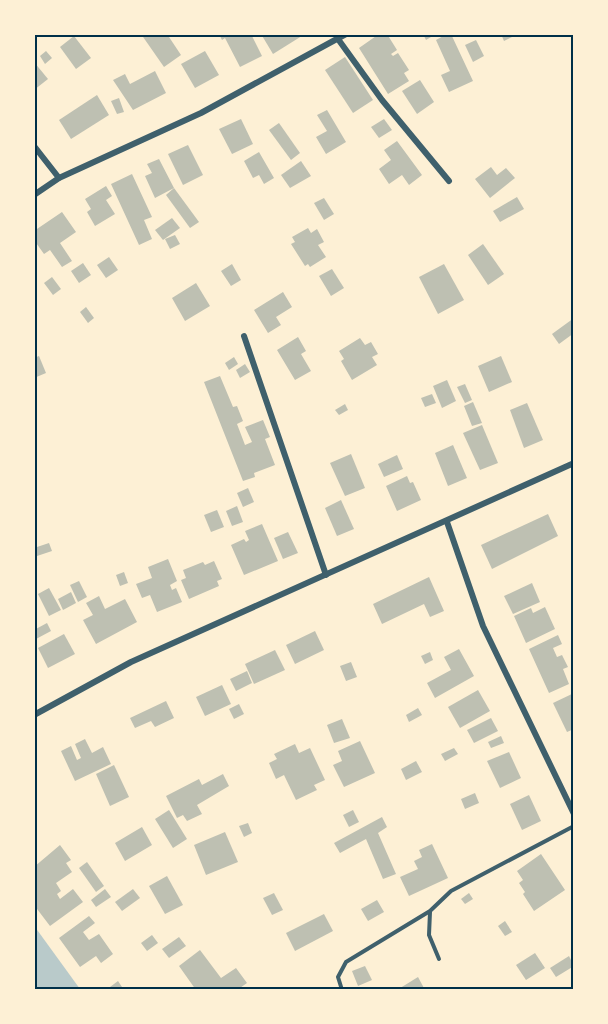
<svg xmlns="http://www.w3.org/2000/svg" width="608" height="1024" font-family="Montserrat,sans-serif">
  <style>
    .green { fill: #b9caca }
    .building { fill: #bec0b2 }
    .lines { fill: none; stroke-linecap: round; stroke-linejoin: round }
    .service { stroke: #3f606c; stroke-width: 4 }
    .minor { stroke: #3f606c; stroke-width: 6 }
    .neatline { fill: none; stroke: #003049; stroke-width: 2 }
  </style>
  <rect width="100%" height="100%" fill="#fdf0d5"/>
  <polygon class="green" points="35,927 80,989 35,989"/>
  <g class="building">
    <polygon points="141,34 167,34 181,55 164,67"/>
    <polygon points="219,34 251,34 262,56 240,67 225,38 222,40"/>
    <polygon points="261,34 305,34 273,54"/>
    <polygon points="379,34 387,34 397,50 391,54 393,56 398,53 409,70 404,73 409,81 388,94 359,48"/>
    <polygon points="423,34 436,34 426,40"/>
    <polygon points="447,34 451,34 473,81 449,92 441,75 450,71 436,40"/>
    <polygon points="501,34 518,34 504,41"/>
    <polygon points="74,36 91,58 76,69 60,47"/>
    <polygon points="476,40 484,56 473,62 465,45"/>
    <polygon points="46,51 52,58 45,64 40,56"/>
    <polygon points="205,51 219,75 195,88 181,64"/>
    <polygon points="345,57 373,100 353,113 325,70"/>
    <polygon points="34,62 48,79 34,90"/>
    <polygon points="155,71 166,93 133,110 113,80 125,74 130,84"/>
    <polygon points="420,80 434,102 417,114 402,91"/>
    <polygon points="97,95 109,115 71,139 59,120"/>
    <polygon points="119,98 124,112 117,114 111,101"/>
    <polygon points="327,110 346,142 326,154 316,137 327,131 317,115"/>
    <polygon points="241,119 253,144 232,154 219,129"/>
    <polygon points="384,119 392,130 379,138 371,127"/>
    <polygon points="279,123 300,153 291,160 269,130"/>
    <polygon points="397,141 422,175 409,185 402,175 389,184 379,169 391,160 384,150"/>
    <polygon points="188,145 203,175 183,185 168,154"/>
    <polygon points="259,152 274,178 264,184 259,175 253,178 244,161"/>
    <polygon points="159,159 174,188 155,198 145,176 152,173 147,164"/>
    <polygon points="301,161 311,176 290,188 281,175"/>
    <polygon points="491,167 497,175 506,168 515,178 490,198 475,179"/>
    <polygon points="132,174 152,217 144,220 152,239 139,245 111,184"/>
    <polygon points="106,186 112,196 106,200 115,214 95,226 87,212 91,209 85,199"/>
    <polygon points="174,188 199,222 190,228 166,195"/>
    <polygon points="517,197 524,209 500,222 493,211"/>
    <polygon points="324,198 334,214 324,220 314,203"/>
    <polygon points="62,212 76,232 60,243 72,261 62,267 50,250 44,254 34,240 34,231"/>
    <polygon points="172,218 180,228 163,240 155,230"/>
    <polygon points="308,228 311,233 317,229 324,242 318,245 326,257 310,267 308,264 305,266 291,244 295,242 292,237"/>
    <polygon points="175,235 180,244 170,249 165,239"/>
    <polygon points="483,244 504,274 488,285 468,255"/>
    <polygon points="109,257 118,270 106,278 97,265"/>
    <polygon points="83,263 91,275 79,283 71,271"/>
    <polygon points="232,264 241,280 231,286 221,271"/>
    <polygon points="444,264 464,300 438,314 419,277"/>
    <polygon points="332,269 344,288 331,296 319,276"/>
    <polygon points="52,277 61,289 53,295 44,283"/>
    <polygon points="196,283 210,306 185,321 172,298"/>
    <polygon points="283,292 292,307 276,317 281,325 268,333 254,310"/>
    <polygon points="86,307 94,318 88,323 80,312"/>
    <polygon points="574,318 574,333 559,344 552,334"/>
    <polygon points="298,337 306,351 301,354 311,371 295,380 277,350"/>
    <polygon points="360,338 365,345 371,342 378,354 372,357 377,365 352,380 341,361 344,359 339,351"/>
    <polygon points="39,356 46,373 34,378 34,358"/>
    <polygon points="501,356 512,382 489,392 478,366"/>
    <polygon points="234,357 238,364 229,370 225,363"/>
    <polygon points="245,364 250,372 240,378 236,370"/>
    <polygon points="220,376 233,407 237,406 243,421 237,424 245,445 252,442 245,427 263,420 270,437 265,439 275,465 254,473 255,477 243,481 204,382"/>
    <polygon points="447,380 456,401 442,408 433,386"/>
    <polygon points="465,384 472,400 465,403 457,387"/>
    <polygon points="432,394 436,403 425,407 421,398"/>
    <polygon points="473,402 482,423 472,426 464,406"/>
    <polygon points="527,403 543,440 524,448 510,410"/>
    <polygon points="345,404 348,410 339,415 335,410"/>
    <polygon points="482,425 498,463 480,470 463,433"/>
    <polygon points="453,445 467,478 448,486 435,453"/>
    <polygon points="351,454 365,488 345,496 330,463"/>
    <polygon points="397,455 403,469 384,477 378,464"/>
    <polygon points="407,476 410,483 413,482 421,500 397,511 386,486"/>
    <polygon points="248,488 254,502 243,507 237,493"/>
    <polygon points="341,500 354,529 337,536 325,508"/>
    <polygon points="237,506 243,522 232,526 226,511"/>
    <polygon points="217,510 224,527 211,532 204,515"/>
    <polygon points="548,514 558,536 492,569 481,545"/>
    <polygon points="262,524 278,561 244,575 231,545 244,539 246,542 249,540 245,531"/>
    <polygon points="288,532 298,553 283,559 274,538"/>
    <polygon points="49,543 52,551 34,557 34,548"/>
    <polygon points="168,559 177,581 170,585 172,590 176,588 182,602 157,612 150,595 142,598 136,584 152,578 148,567"/>
    <polygon points="214,561 222,579 217,581 219,586 189,599 181,580 186,578 183,570 203,562 205,565"/>
    <polygon points="124,572 128,583 120,586 116,575"/>
    <polygon points="429,577 444,611 430,617 424,604 382,624 373,604"/>
    <polygon points="79,581 87,597 78,602 70,585"/>
    <polygon points="532,583 540,602 513,614 504,596"/>
    <polygon points="49,588 61,610 49,616 38,594"/>
    <polygon points="71,592 76,603 63,610 58,599"/>
    <polygon points="99,596 105,609 125,599 137,622 96,644 83,620 93,615 86,603"/>
    <polygon points="545,607 555,629 526,643 514,616 531,608 533,613"/>
    <polygon points="47,623 51,631 36,639 34,630"/>
    <polygon points="315,631 324,650 295,664 286,645"/>
    <polygon points="64,634 75,654 48,668 38,648"/>
    <polygon points="558,635 562,644 553,648 557,657 562,655 568,667 563,669 569,684 549,693 529,649"/>
    <polygon points="459,649 474,676 435,698 427,683 451,670 444,657"/>
    <polygon points="275,650 285,670 254,684 245,664"/>
    <polygon points="430,652 433,660 425,664 421,656"/>
    <polygon points="351,662 357,677 346,681 340,666"/>
    <polygon points="247,671 252,683 236,691 230,679"/>
    <polygon points="222,685 231,704 205,716 196,697"/>
    <polygon points="478,690 490,711 460,728 448,707"/>
    <polygon points="574,693 574,729 567,732 553,703"/>
    <polygon points="166,701 174,718 155,727 151,721 135,728 130,718"/>
    <polygon points="239,704 244,714 234,719 229,709"/>
    <polygon points="418,708 422,715 409,722 406,715"/>
    <polygon points="491,718 498,731 474,743 467,730"/>
    <polygon points="342,719 350,738 334,743 327,725"/>
    <polygon points="501,736 504,743 491,748 488,742"/>
    <polygon points="85,739 92,753 103,747 111,764 75,781 61,751 71,746 77,760 81,758 75,744"/>
    <polygon points="360,741 375,773 344,787 333,765 342,761 338,751"/>
    <polygon points="295,744 299,753 310,748 325,780 314,785 317,790 296,800 284,775 276,779 269,763 277,759 274,754"/>
    <polygon points="454,748 458,754 445,761 441,754"/>
    <polygon points="509,752 521,778 500,788 487,761"/>
    <polygon points="416,761 422,772 406,780 401,769"/>
    <polygon points="114,765 129,797 110,806 96,774"/>
    <polygon points="223,774 229,786 197,805 202,814 187,821 183,815 177,818 166,796 199,779 202,785"/>
    <polygon points="475,793 479,803 465,809 461,799"/>
    <polygon points="529,795 541,821 522,830 510,804"/>
    <polygon points="169,810 187,839 173,848 155,819"/>
    <polygon points="353,810 359,822 349,827 343,815"/>
    <polygon points="382,817 387,827 378,833 396,874 383,879 366,839 340,853 334,843"/>
    <polygon points="248,823 252,833 244,837 239,826"/>
    <polygon points="142,827 152,845 125,861 115,843"/>
    <polygon points="225,832 238,862 206,875 194,845"/>
    <polygon points="432,844 448,878 409,896 400,877 418,869 414,861 422,857 419,850"/>
    <polygon points="60,845 71,860 66,863 72,872 56,883 61,891 57,894 60,899 73,889 83,902 50,926 34,905 34,867"/>
    <polygon points="541,854 565,890 534,911 523,894 525,892 519,883 523,880 517,871"/>
    <polygon points="87,862 104,886 96,892 79,868"/>
    <polygon points="167,876 183,905 165,914 149,886"/>
    <polygon points="105,889 111,897 96,907 91,900"/>
    <polygon points="133,889 140,898 122,911 115,902"/>
    <polygon points="274,893 283,910 272,915 263,898"/>
    <polygon points="469,893 473,899 465,904 461,899"/>
    <polygon points="377,900 384,912 368,921 361,909"/>
    <polygon points="324,914 333,931 295,951 286,933"/>
    <polygon points="89,916 95,923 83,932 89,940 99,934 113,954 101,963 96,956 80,967 59,938"/>
    <polygon points="505,921 512,932 505,936 498,926"/>
    <polygon points="152,935 158,943 147,951 141,943"/>
    <polygon points="179,937 186,946 169,958 162,949"/>
    <polygon points="200,950 221,978 236,968 247,983 237,990 201,990 200,987 196,990 179,966"/>
    <polygon points="535,953 545,968 526,980 516,965"/>
    <polygon points="569,956 574,966 556,977 550,968"/>
    <polygon points="365,966 372,980 358,986 352,971"/>
    <polygon points="418,977 425,990 397,990"/>
    <polygon points="118,981 124,990 106,990"/>
  </g>
  <g class="lines">
    <g class="service">
      <polyline points="430,912 429,935 439,959"/>
      <polyline points="342,990 338,977 346,962 430,911 451,891 574,826"/>
    </g>
    <g class="minor">
      <polyline points="338,39 382,100 449,181"/>
      <polyline points="34,146 59,178"/>
      <polyline points="34,195 59,178 201,113 346,34"/>
      <polyline points="244,336 326,575"/>
      <polyline points="447,522 483,626 574,814"/>
      <polyline points="34,715 131,662 574,463"/>
    </g>
  </g>
  <rect width="608" height="1024" fill="none" stroke="#fdf0d5" stroke-width="72"/>
  <rect x="36" y="36" width="536" height="952" class="neatline"/>
</svg>
